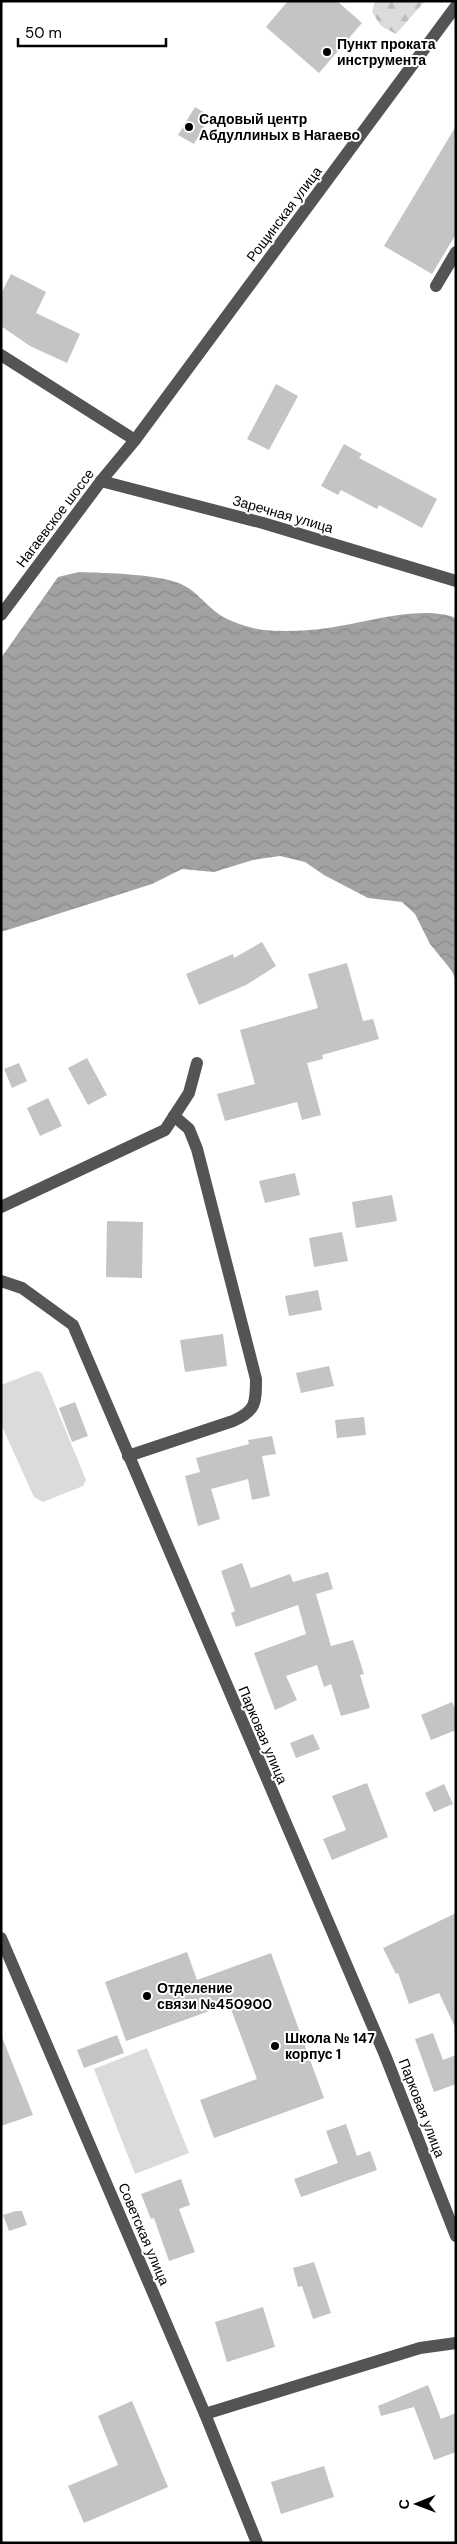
<svg xmlns="http://www.w3.org/2000/svg" width="457" height="2544" font-family="'DM Sans',sans-serif">
  <style>
    .grass { fill: #dbdbdb }
    .forest { fill: url(#forest-firs) }
    .water { fill: url(#water-waves) }
    .building { fill: #c4c4c4 }
    .lines { fill: none; stroke-linecap: round; stroke-linejoin: round }
    .minor { stroke: #545454; stroke-width: 12 }
    .poi-dot { fill: #000; stroke: #fff; stroke-width: 2 }
    .labels { text-anchor: middle; stroke-width: 4; stroke-linejoin: round; paint-order: stroke }
    .poi-label { font-size: 14px; font-weight: bold; fill: #000; stroke: #fff; text-anchor: start }
    .street-label { font-size: 14px; fill: #000; stroke: #fff }
  </style>
  <defs>
    <pattern id="forest-firs" width="22" height="20" patternUnits="userSpaceOnUse" patternTransform="scale(1.25)"><rect width="22" height="20" fill="#dbdbdb"/><path d="M5 1l3.5 6h-7zM16 11l3.5 6h-7z" fill="#bababa"/></pattern>
    <pattern id="water-waves" width="16" height="10" patternUnits="userSpaceOnUse" patternTransform="scale(1.25)"><rect width="16" height="10" fill="#a2a2a2"/><path d="M0 5q4-4 8 0t8 0" fill="none" stroke="#8a8a8a"/></pattern>
  </defs>
  <rect width="100%" height="100%" fill="#fff"/>
  <g class="grass">
    <polygon points="37,1371 42,1373 86,1480 83,1486 43,1502 34,1497 1,1424 1,1385"/>
    <polygon points="147,2048 189,2153 135,2174 94,2069"/>
  </g>
  <polygon class="forest" points="375,1 425,1 396,34 381,26 372,12"/>
  <path class="water" d="M79,572C106,573 158,574 181,584C197,591 206,606 220,615C231,622 250,628 263,630C284,632 307,631 328,628C363,623 423,604 456,618V981L452,971L430,944L415,914L402,902L368,898L324,875L305,862L280,856L253,860L214,872L182,869L152,884L1,932V658L58,577Z"/>
  <g class="building">
    <polygon points="288,1 337,1 362,23 319,73 266,27"/>
    <polygon points="195,107 210,116 194,144 178,135"/>
    <polygon points="456,126 456,234 432,274 384,246"/>
    <polygon points="11,274 46,292 36,313 80,334 67,363 30,346 1,326 1,294"/>
    <polygon points="276,384 298,396 269,450 247,439"/>
    <polygon points="344,444 362,454 359,458 437,499 422,528 379,505 377,509 341,490 338,495 321,486"/>
    <polygon points="262,942 276,966 246,985 199,1005 186,974 233,954 234,958"/>
    <polygon points="347,963 363,1021 373,1019 379,1039 322,1055 323,1059 307,1063 321,1115 302,1120 297,1102 225,1121 217,1094 255,1084 240,1030 318,1008 308,974"/>
    <polygon points="87,1058 107,1095 88,1105 68,1068"/>
    <polygon points="19,1063 27,1081 12,1088 4,1069"/>
    <polygon points="48,1098 62,1126 40,1136 27,1108"/>
    <polygon points="295,1173 300,1195 265,1203 259,1181"/>
    <polygon points="392,1195 397,1221 356,1228 352,1202"/>
    <polygon points="107,1221 143,1222 142,1278 106,1277"/>
    <polygon points="342,1232 348,1261 314,1267 309,1238"/>
    <polygon points="318,1290 322,1310 289,1316 285,1296"/>
    <polygon points="223,1334 227,1366 185,1372 180,1340"/>
    <polygon points="329,1366 334,1386 301,1393 296,1373"/>
    <polygon points="75,1402 88,1436 72,1442 59,1408"/>
    <polygon points="364,1417 366,1435 337,1438 335,1420"/>
    <polygon points="272,1436 276,1454 262,1456 270,1496 252,1500 248,1479 211,1489 220,1519 198,1526 185,1476 200,1472 196,1458 249,1444 248,1440"/>
    <polygon points="242,1563 251,1588 290,1574 293,1582 328,1572 333,1589 316,1594 331,1646 353,1640 364,1674 360,1675 370,1708 341,1716 331,1684 324,1687 317,1665 286,1676 297,1700 275,1710 254,1653 306,1634 298,1605 236,1627 231,1613 235,1611 221,1571"/>
    <polygon points="452,1702 456,1710 456,1730 431,1740 421,1715"/>
    <polygon points="313,1734 320,1749 296,1758 290,1743"/>
    <polygon points="367,1783 388,1837 332,1860 323,1839 346,1830 332,1796"/>
    <polygon points="444,1784 453,1804 434,1812 425,1793"/>
    <polygon points="456,1913 456,2029 439,1993 409,2004 398,1973 396,1974 383,1948"/>
    <polygon points="187,1952 197,1980 271,1953 324,2098 214,2138 200,2100 257,2079 229,2004 126,2041 105,1982"/>
    <polygon points="433,2033 443,2060 456,2055 456,2084 434,2092 415,2039"/>
    <polygon points="117,2035 124,2053 84,2068 77,2050"/>
    <polygon points="2,2037 33,2115 1,2126 1,2038"/>
    <polygon points="346,2124 357,2156 370,2151 377,2170 301,2197 294,2179 338,2163 326,2131"/>
    <polygon points="181,2179 190,2205 179,2209 195,2252 169,2261 154,2218 151,2219 141,2194"/>
    <polygon points="16,2211 22,2211 27,2225 9,2231 3,2215"/>
    <polygon points="314,2262 331,2313 313,2319 302,2286 298,2287 293,2268"/>
    <polygon points="263,2307 275,2347 227,2362 215,2322"/>
    <polygon points="428,2385 441,2419 456,2413 456,2452 434,2460 414,2407 381,2416 378,2406"/>
    <polygon points="132,2401 168,2487 84,2523 68,2486 118,2465 98,2416"/>
    <polygon points="324,2466 334,2497 281,2514 271,2482"/>
  </g>
  <g class="lines">
    <g class="minor">
      <polyline points="436,286 456,252"/>
      <polyline points="1,355 135,440"/>
      <polyline points="101,481 263,523 456,581"/>
      <polyline points="1,615 101,481 135,440 456,6"/>
      <polyline points="1,1207 165,1130 189,1093 197,1063"/>
      <polyline points="1,1281 22,1288 73,1325 385,2055 456,2236"/>
      <path d="M128,1456L233,1421C256,1411 256,1403 256,1379L197,1149L189,1129L174,1116"/>
      <polyline points="1,1938 205,2414 257,2543"/>
      <polyline points="205,2414 420,2348 456,2343"/>
    </g>
  </g>
  <g class="poi-dot">
    <circle cx="327" cy="52" r="5"/>
    <circle cx="189" cy="127" r="5"/>
    <circle cx="147" cy="1996" r="5"/>
    <circle cx="275" cy="2046" r="5"/>
  </g>
  <g class="labels">
    <g class="poi-label">
      <text x="337" y="49">Пункт проката<tspan x="337" dy="16">инструмента</tspan></text>
      <text x="199" y="124">Садовый центр<tspan x="199" dy="16">Абдуллиных в Нагаево</tspan></text>
      <text x="157" y="1993">Отделение<tspan x="157" dy="16">связи №450900</tspan></text>
      <text x="285" y="2043">Школа № 147<tspan x="285" dy="16">корпус 1</tspan></text>
    </g>
    <g class="street-label">
      <text transform="translate(284 214) rotate(-53)" y="5">Рощинская улица</text>
      <text transform="translate(283 514) rotate(16)" y="5">Заречная улица</text>
      <text transform="translate(55 518) rotate(-53)" y="5">Нагаевское шоссе</text>
      <text transform="translate(263 1735) rotate(67)" y="5">Парковая улица</text>
      <text transform="translate(422 2108) rotate(69)" y="5">Парковая улица</text>
      <text transform="translate(144 2234) rotate(67)" y="5">Советская улица</text>
    </g>
  </g>
  <rect width="457" height="2544" fill="none" stroke="#000000" stroke-width="5"/>
  <g transform="translate(417 2504) rotate(269)" stroke="#ffffff" stroke-width="4" paint-order="stroke">
  <path d="M0-4L9 19L0 12L-9 19Z" fill="#000000"/>
  <text y="-8" font-size="14" font-weight="bold" text-anchor="middle" fill="#000000">С</text>
  </g>
  <path d="M18 38v8h148v-8" fill="none" stroke="#000000" stroke-width="2.5"/>
  <text x="25" y="38" font-size="15" fill="#000000" stroke="#ffffff" stroke-width="4" paint-order="stroke">50 m</text>
</svg>
